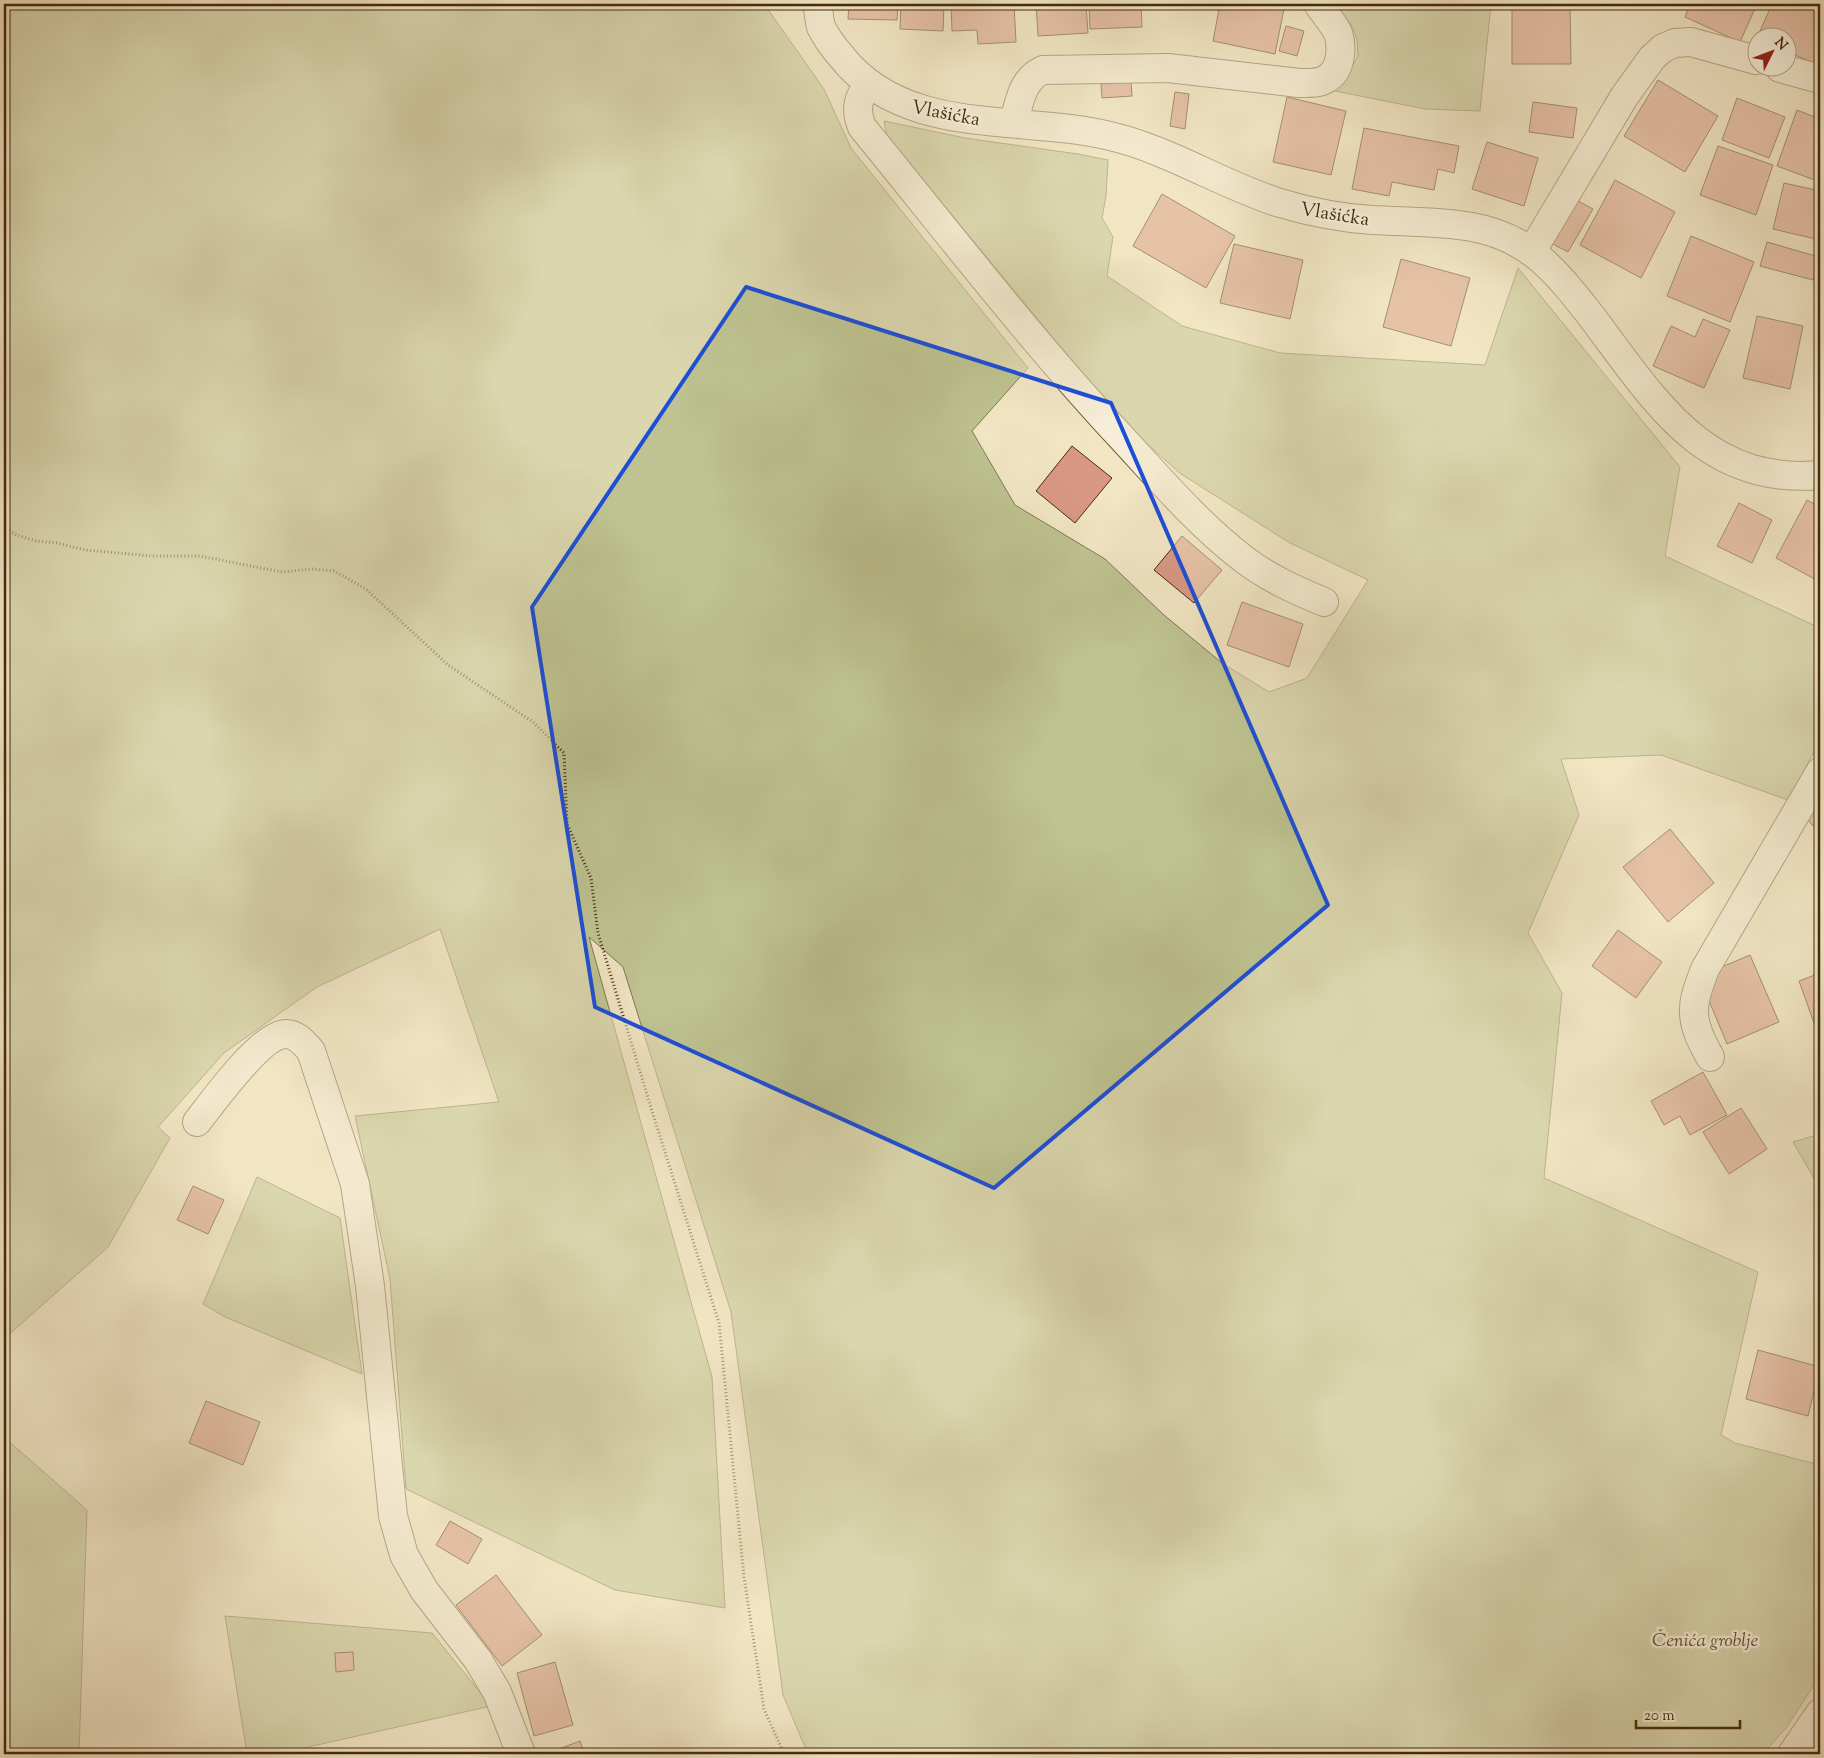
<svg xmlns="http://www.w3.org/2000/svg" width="1824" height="1758" font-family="'Sorts Mill Goudy',serif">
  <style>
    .green { fill: #bec391; stroke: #82774e }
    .building { fill: #d99884; stroke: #452b0a }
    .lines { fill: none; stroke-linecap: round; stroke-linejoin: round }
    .street-casing { stroke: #705a38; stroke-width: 30 }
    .path { stroke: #452b0a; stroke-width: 3; stroke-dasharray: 1 2.5; stroke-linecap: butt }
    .street { stroke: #f6eed9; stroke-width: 28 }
    .marked { fill: none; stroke: #1d4ed8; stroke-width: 4; stroke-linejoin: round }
    .labels { text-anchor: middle; stroke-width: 5; stroke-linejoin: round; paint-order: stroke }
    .street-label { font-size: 19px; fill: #452b0a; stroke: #f6eed9 }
    .park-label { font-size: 19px; font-style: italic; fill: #63512c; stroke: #f6eed9 }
  </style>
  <rect width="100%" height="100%" fill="#f1e5c4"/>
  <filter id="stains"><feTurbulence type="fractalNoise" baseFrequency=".004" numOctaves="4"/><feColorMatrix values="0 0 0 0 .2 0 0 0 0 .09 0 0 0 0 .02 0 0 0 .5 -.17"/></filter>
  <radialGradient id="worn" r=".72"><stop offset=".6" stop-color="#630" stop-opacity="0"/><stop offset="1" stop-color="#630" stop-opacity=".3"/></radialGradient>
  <g class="green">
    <polygon points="4,4 764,4 824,89 851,148 1028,368 972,431 1015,505 1105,559 1164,615 1222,663 1269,692 1307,678 1368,580 1290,543 1181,474 1101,403 1077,367 887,136 884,121 965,138 1078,154 1108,160 1106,196 1102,218 1113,237 1107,276 1182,326 1280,353 1485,365 1518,268 1680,467 1665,556 1820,628 1820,741 1788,800 1661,755 1561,759 1579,815 1528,933 1562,993 1544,1178 1758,1272 1721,1435 1735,1443 1820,1465 1820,1676 1786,1728 1763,1754 808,1754 783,1695 731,1312 623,967 589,937 712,1377 725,1608 615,1590 406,1489 390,1279 355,1116 499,1102 440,929 317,987 224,1053 158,1127 170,1138 108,1247 4,1339"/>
    <polygon points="1336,4 1491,4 1480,111 1425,109 1325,89 1347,76 1358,56 1357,40 1353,28"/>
    <polygon points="1820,1134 1820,1189 1793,1142"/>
    <polygon points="257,1177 340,1218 362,1374 225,1317 203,1304"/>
    <polygon points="4,1437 87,1510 79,1754 4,1754"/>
    <polygon points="225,1616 432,1633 491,1706 277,1754 247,1754"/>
  </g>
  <g class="building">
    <polygon points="849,4 898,4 897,20 848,19"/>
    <polygon points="901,4 944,4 943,31 900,29"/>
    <polygon points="951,4 1014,4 1016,42 978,44 977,30 952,31"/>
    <polygon points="1036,4 1086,4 1088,33 1038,36"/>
    <polygon points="1089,4 1141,4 1142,27 1090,29"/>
    <polygon points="1220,4 1285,4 1275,54 1213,41"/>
    <polygon points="1512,4 1570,4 1571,64 1512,64"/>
    <polygon points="1690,4 1757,4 1740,42 1685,17"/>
    <polygon points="1772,4 1820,4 1820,60 1818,65 1786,51 1786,38 1757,38"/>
    <polygon points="1286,26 1304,31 1297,56 1279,51"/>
    <polygon points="1658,80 1718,116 1685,172 1624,136"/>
    <polygon points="1131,82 1132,96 1102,98 1101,84"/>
    <polygon points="1175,92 1189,94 1185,129 1170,126"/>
    <polygon points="1287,97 1346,111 1331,175 1273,162"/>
    <polygon points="1737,98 1785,117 1769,158 1722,140"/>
    <polygon points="1533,102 1577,108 1573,138 1529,132"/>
    <polygon points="1797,110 1820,119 1820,182 1777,166"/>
    <polygon points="1364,128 1459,146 1454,173 1438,169 1434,190 1392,182 1389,196 1352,189"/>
    <polygon points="1487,142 1538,158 1524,206 1472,189"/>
    <polygon points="1718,146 1773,165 1756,215 1700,195"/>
    <polygon points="1615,180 1675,212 1641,278 1580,245"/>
    <polygon points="1784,183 1820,191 1820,240 1773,229"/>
    <polygon points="1162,194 1235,236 1206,288 1133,246"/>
    <polygon points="1578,201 1593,209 1568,252 1553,244"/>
    <polygon points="1691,236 1754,262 1730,322 1667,296"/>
    <polygon points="1767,242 1819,257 1813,280 1760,266"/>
    <polygon points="1234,244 1303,260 1290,319 1220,303"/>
    <polygon points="1401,259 1470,278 1451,346 1383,327"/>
    <polygon points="1757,316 1803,326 1790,389 1743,378"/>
    <polygon points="1703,319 1730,330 1704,388 1653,366 1671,326 1695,337"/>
    <polygon points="1072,446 1112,478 1075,523 1036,491"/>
    <polygon points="1807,500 1820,507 1820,582 1776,558"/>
    <polygon points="1739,503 1772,520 1752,563 1717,546"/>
    <polygon points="1182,536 1222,570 1194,603 1154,570"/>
    <polygon points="1242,602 1303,624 1289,667 1227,645"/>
    <polygon points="1820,796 1820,834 1801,812"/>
    <polygon points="1670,829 1714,883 1668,922 1623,867"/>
    <polygon points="1618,930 1662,962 1636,998 1592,966"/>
    <polygon points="1750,955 1779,1022 1727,1044 1707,996 1717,969"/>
    <polygon points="1820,973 1820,1040 1799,981"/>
    <polygon points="1703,1072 1727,1115 1690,1135 1680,1116 1664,1125 1651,1101"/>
    <polygon points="1741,1108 1767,1149 1729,1174 1703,1132"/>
    <polygon points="193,1186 224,1200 208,1234 177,1220"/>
    <polygon points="1758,1350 1820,1367 1808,1416 1746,1399"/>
    <polygon points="206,1401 260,1422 243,1465 189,1443"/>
    <polygon points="450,1521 482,1539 468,1564 436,1545"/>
    <polygon points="496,1575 542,1635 502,1666 456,1605"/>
    <polygon points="353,1652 354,1670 336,1672 335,1653"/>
    <polygon points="555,1662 573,1725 534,1736 517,1673"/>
    <polygon points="580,1741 585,1754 546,1754"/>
  </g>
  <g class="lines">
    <g class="street-casing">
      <g id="street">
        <path d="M817,4C819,11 819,20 821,27C826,37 834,48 841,56C905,138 1020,114 1110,136C1170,150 1222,185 1280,203C1310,212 1341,218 1372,220C1406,222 1439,221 1472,227C1528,237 1555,270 1588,312C1651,394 1701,486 1820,475"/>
        <polyline points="1780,68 1820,79"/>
        <path d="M870,84C857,97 855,110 862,127C947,231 1029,338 1121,437C1159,478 1196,522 1241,557C1266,577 1295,590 1324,602"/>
        <path d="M1014,122C1019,103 1022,79 1043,70L1168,68L1299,83C1308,83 1318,84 1326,79C1341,71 1343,48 1338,33C1333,23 1324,13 1318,4"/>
        <polyline points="1532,251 1624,97 1652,58 1663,48 1675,43 1691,42 1756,60"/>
        <path d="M1710,1057C1703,1044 1694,1028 1694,1012C1693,998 1700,983 1705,969L1820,772"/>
        <path d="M197,1122C213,1102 261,1034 286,1034C297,1034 304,1043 311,1051L355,1184L370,1286L393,1516L404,1555L424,1590L478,1660L497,1692L521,1754"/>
        <polyline points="1792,1754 1820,1713"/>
      </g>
    </g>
    <polyline class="path" points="4,526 16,535 36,541 57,543 85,550 152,556 200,556 282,572 312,569 334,571 366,589 448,665 533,722 564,753 567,824 591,878 598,933 652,1111 719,1323 744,1577 764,1709 784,1754"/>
    <use href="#street" class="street"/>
  </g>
  <path d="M0 0H1824V1758H0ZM746,287L1111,403L1328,905L994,1188L595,1007L532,607Z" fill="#f1e5c4" fill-opacity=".55" fill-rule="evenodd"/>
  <path class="marked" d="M746,287L1111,403L1328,905L994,1188L595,1007L532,607Z"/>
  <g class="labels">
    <g class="street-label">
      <text transform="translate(946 112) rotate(11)" y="7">Vlašićka</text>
      <text transform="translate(1335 213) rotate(9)" y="7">Vlašićka</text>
    </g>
    <g class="park-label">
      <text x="1705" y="1646">Čenića groblje</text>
    </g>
  </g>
  <rect width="1824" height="1758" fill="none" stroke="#f1e5c4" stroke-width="20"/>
  <rect x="5" y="5" width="1814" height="1748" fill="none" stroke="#452b0a" stroke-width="2.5"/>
  <rect x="10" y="10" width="1804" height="1738" fill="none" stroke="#452b0a"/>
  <g transform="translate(1772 52) rotate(48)"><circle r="24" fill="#f6eed9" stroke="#afa086"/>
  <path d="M0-4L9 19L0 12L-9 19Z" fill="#8f2418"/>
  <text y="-8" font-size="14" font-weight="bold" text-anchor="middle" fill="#452b0a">N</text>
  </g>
  <path d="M1636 1720v8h104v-8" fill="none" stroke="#452b0a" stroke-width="2.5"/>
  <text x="1644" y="1720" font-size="15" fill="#452b0a" stroke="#f6eed9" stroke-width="4" paint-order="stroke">20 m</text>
  <rect width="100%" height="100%" filter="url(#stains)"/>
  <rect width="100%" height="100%" fill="url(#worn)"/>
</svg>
